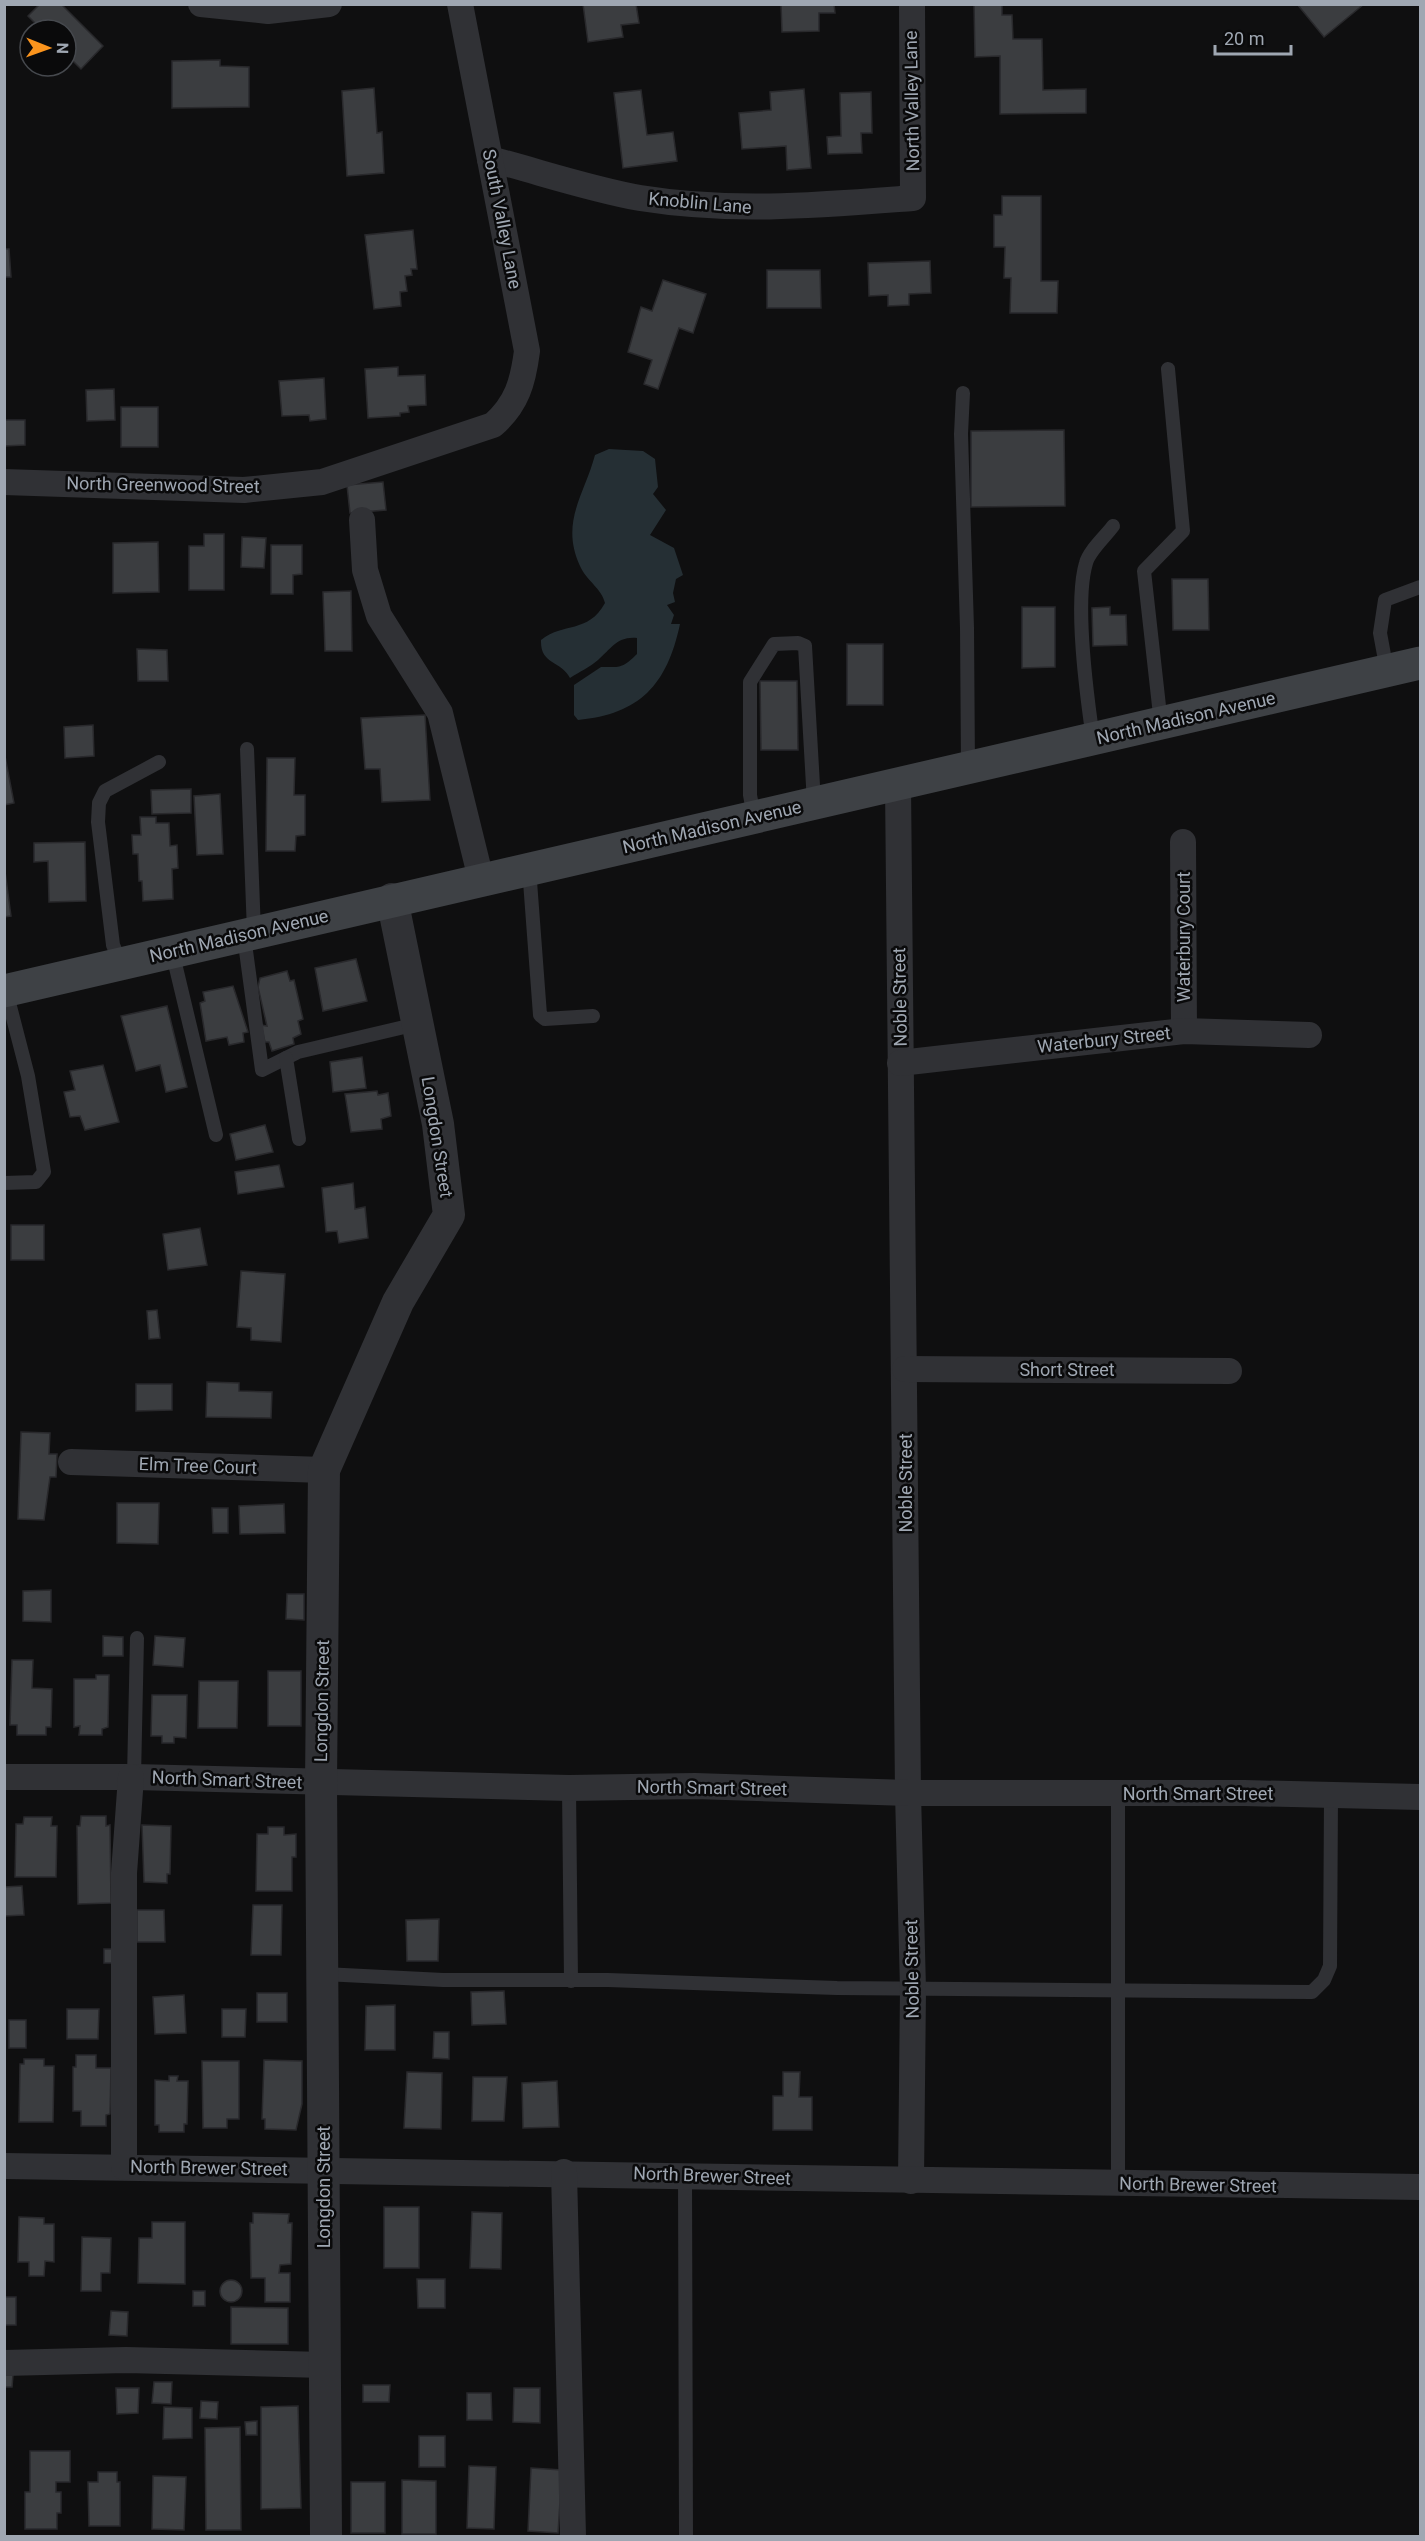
<svg xmlns="http://www.w3.org/2000/svg" width="1425" height="2541" font-family="Roboto,sans-serif">
  <style>
    .water { fill: #252f34 }
    .building { fill: #3b3d40; stroke: #29292c; stroke-width: 1.5 }
    .lines { fill: none; stroke-linecap: round; stroke-linejoin: round }
    .service { stroke: #303135; stroke-width: 14 }
    .minor { stroke: #303135; stroke-width: 26 }
    .tertiary { stroke: #303135; stroke-width: 32 }
    .secondary { stroke: #3e4145; stroke-width: 33 }
    .labels { text-anchor: middle; stroke-width: 5; stroke-linejoin: round; paint-order: stroke }
    .street-label { font-size: 18px; fill: #9fa7b2; stroke: #0a0a0b }
  </style>
  <rect width="100%" height="100%" fill="#0f0f10"/>
  <path class="water" d="M609,449L643,451L655,459L658,487L653,494L666,510L650,535L674,548L683,575L676,579L673,593L675,602L667,605L674,615L671,624H680C667,685 640,714 578,720L574,715V685L601,667C620,667 622,669 637,654V638C617,636 611,649 598,660C590,667 579,672 570,678C561,660 540,665 541,640C563,622 588,634 605,603C602,589 586,580 580,566C560,522 584,496 595,455Z"/>
  <g class="building">
    <polygon points="40,4 61,4 103,46 81,69 66,54 66,30 42,30 28,16"/>
    <polygon points="583,4 636,4 639,23 621,25 623,37 588,42"/>
    <polygon points="781,4 834,4 835,13 819,13 819,31 782,32"/>
    <polygon points="974,4 1002,4 1002,15 1012,15 1013,39 1042,39 1043,90 1086,89 1086,113 1000,114 1000,56 975,57"/>
    <polygon points="1297,4 1364,4 1324,37"/>
    <polygon points="220,60 220,66 249,67 249,107 172,108 172,61"/>
    <polygon points="374,88 377,133 382,132 384,173 347,176 342,91"/>
    <polygon points="804,89 811,168 787,170 786,146 742,149 739,113 771,110 770,92"/>
    <polygon points="641,90 647,135 673,132 677,161 623,168 614,93"/>
    <polygon points="871,92 872,133 861,133 862,153 828,154 827,137 841,136 840,93"/>
    <polygon points="1002,196 1041,196 1041,281 1058,281 1057,313 1010,313 1011,278 1004,278 1005,247 994,247 994,215 1002,215"/>
    <polygon points="413,230 417,269 411,269 412,275 405,276 407,291 400,292 401,306 374,309 365,235"/>
    <polygon points="4,249 9,249 11,277 4,277"/>
    <polygon points="930,261 931,293 909,294 909,305 888,306 888,295 869,296 868,263"/>
    <polygon points="767,270 820,270 821,308 767,308"/>
    <polygon points="663,280 706,294 693,333 679,328 658,389 644,384 652,360 628,352 641,307 652,311"/>
    <polygon points="398,367 398,376 425,375 426,405 408,406 409,412 400,413 400,416 368,418 365,369"/>
    <polygon points="324,378 326,419 310,421 309,415 282,416 279,381"/>
    <polygon points="114,389 115,420 87,421 86,390"/>
    <rect x="121" y="407" width="37" height="40"/>
    <polygon points="4,420 25,420 25,445 4,446"/>
    <polygon points="1064,430 1065,506 971,507 971,431"/>
    <polygon points="383,482 386,510 350,513 347,485"/>
    <polygon points="204,534 224,534 224,590 189,590 189,546 204,546"/>
    <polygon points="242,537 266,538 264,568 241,567"/>
    <polygon points="158,542 159,592 113,593 113,543"/>
    <polygon points="271,545 302,545 302,574 293,575 293,594 271,594"/>
    <polygon points="1172,579 1208,579 1209,630 1173,630"/>
    <polygon points="351,591 352,651 325,651 323,592"/>
    <polygon points="1022,607 1055,607 1055,667 1022,668"/>
    <polygon points="1110,607 1110,615 1126,615 1127,645 1093,646 1092,608"/>
    <rect x="847" y="644" width="36" height="61"/>
    <polygon points="137,649 167,650 168,681 138,681"/>
    <polygon points="760,681 797,681 798,750 761,750"/>
    <polygon points="425,715 430,800 382,802 380,769 365,769 361,718"/>
    <polygon points="93,725 94,756 65,758 64,727"/>
    <polygon points="4,751 14,803 4,805"/>
    <polygon points="267,758 295,758 294,795 305,795 305,835 296,836 295,851 266,851"/>
    <polygon points="191,789 191,813 152,814 151,790"/>
    <polygon points="220,794 223,854 197,855 194,796"/>
    <polygon points="140,817 156,817 156,823 169,823 170,846 177,845 178,868 172,869 173,899 143,901 142,881 139,881 138,854 133,854 132,835 141,835"/>
    <polygon points="85,842 86,901 49,902 48,861 34,862 34,843"/>
    <polygon points="4,864 11,916 4,917"/>
    <polygon points="356,959 367,1001 323,1011 315,968"/>
    <polygon points="287,971 290,981 294,980 303,1019 298,1021 301,1034 293,1038 294,1044 272,1051 269,1042 265,1042 261,1025 267,1026 258,987 260,978"/>
    <polygon points="233,986 248,1032 243,1033 244,1042 229,1045 227,1037 206,1041 200,1003 205,1001 203,992"/>
    <polygon points="167,1006 187,1087 166,1092 160,1065 136,1071 121,1016"/>
    <polygon points="362,1057 366,1088 333,1092 330,1062"/>
    <polygon points="103,1065 119,1122 85,1130 80,1116 70,1117 64,1092 75,1090 70,1071"/>
    <polygon points="377,1091 378,1095 388,1093 391,1116 381,1119 382,1129 351,1132 345,1094"/>
    <polygon points="265,1125 273,1152 236,1160 230,1134"/>
    <polygon points="279,1165 284,1187 238,1194 235,1172"/>
    <polygon points="353,1183 355,1209 365,1207 368,1238 339,1243 337,1231 326,1232 322,1188"/>
    <rect x="11" y="1225" width="33" height="35"/>
    <polygon points="200,1228 207,1265 168,1270 163,1234"/>
    <polygon points="241,1271 285,1274 281,1342 251,1340 251,1328 237,1327"/>
    <polygon points="157,1310 160,1338 149,1339 147,1311"/>
    <polygon points="207,1382 239,1383 239,1391 272,1392 271,1418 206,1417"/>
    <polygon points="136,1384 172,1384 172,1410 136,1411"/>
    <polygon points="21,1432 50,1433 49,1454 57,1454 56,1477 50,1477 44,1520 18,1519"/>
    <polygon points="117,1503 159,1503 158,1544 117,1543"/>
    <polygon points="284,1504 285,1533 240,1534 239,1506"/>
    <polygon points="212,1508 228,1508 228,1533 213,1533"/>
    <polygon points="51,1590 51,1622 23,1621 23,1591"/>
    <polygon points="287,1594 304,1594 304,1620 286,1619"/>
    <polygon points="103,1636 123,1637 123,1656 103,1656"/>
    <polygon points="155,1636 185,1638 183,1667 153,1665"/>
    <polygon points="12,1660 33,1660 32,1688 52,1689 51,1727 46,1727 46,1735 17,1735 17,1725 10,1725"/>
    <rect x="268" y="1671" width="33" height="55"/>
    <polygon points="96,1675 109,1675 108,1727 102,1729 102,1735 79,1735 80,1726 74,1727 74,1679 96,1679"/>
    <polygon points="199,1681 238,1681 237,1728 198,1728"/>
    <polygon points="152,1695 187,1695 186,1738 174,1737 174,1743 162,1743 162,1736 151,1736"/>
    <polygon points="81,1816 106,1816 106,1826 110,1825 111,1903 78,1904 77,1826 80,1826"/>
    <polygon points="24,1817 52,1817 51,1826 57,1826 56,1877 15,1877 16,1824 23,1824"/>
    <polygon points="142,1825 171,1826 170,1874 167,1874 167,1883 144,1882"/>
    <polygon points="268,1827 284,1827 284,1835 296,1834 296,1857 292,1857 292,1891 256,1891 257,1834 268,1834"/>
    <polygon points="22,1886 24,1915 4,1916 4,1887"/>
    <polygon points="253,1905 282,1905 281,1955 251,1955"/>
    <polygon points="137,1910 164,1910 165,1942 137,1942"/>
    <polygon points="439,1919 438,1961 407,1961 406,1920"/>
    <rect x="104" y="1949" width="11" height="14"/>
    <polygon points="504,1991 506,2024 472,2025 471,1992"/>
    <rect x="257" y="1993" width="30" height="29"/>
    <polygon points="184,1995 186,2033 155,2034 153,1997"/>
    <polygon points="395,2005 395,2050 365,2050 366,2006"/>
    <polygon points="67,2009 99,2009 98,2039 67,2039"/>
    <polygon points="222,2009 246,2009 245,2037 222,2037"/>
    <rect x="9" y="2020" width="17" height="28"/>
    <polygon points="434,2032 449,2032 449,2059 433,2058"/>
    <polygon points="76,2055 96,2055 96,2068 111,2068 110,2114 106,2115 106,2126 81,2126 81,2111 73,2111 73,2067 76,2067"/>
    <polygon points="24,2059 44,2059 44,2066 54,2066 53,2122 19,2122 20,2064 24,2064"/>
    <polygon points="264,2060 302,2061 302,2104 296,2130 265,2129 265,2119 262,2119"/>
    <polygon points="202,2061 239,2061 239,2119 227,2119 227,2128 203,2128"/>
    <polygon points="407,2072 442,2073 441,2129 404,2128"/>
    <polygon points="783,2072 800,2072 799,2097 812,2097 812,2130 773,2130 773,2096 783,2096"/>
    <polygon points="169,2076 178,2076 177,2081 188,2081 187,2124 184,2124 184,2132 159,2132 159,2125 155,2125 155,2080 169,2081"/>
    <polygon points="473,2077 507,2077 504,2121 472,2121"/>
    <polygon points="557,2081 559,2127 523,2128 522,2083"/>
    <rect x="384" y="2207" width="35" height="61"/>
    <polygon points="472,2212 502,2213 501,2269 470,2268"/>
    <polygon points="253,2213 289,2214 288,2223 292,2223 291,2264 280,2265 279,2273 290,2273 290,2302 265,2302 265,2278 251,2278 250,2223 253,2223"/>
    <polygon points="19,2217 44,2218 44,2224 54,2224 54,2262 45,2261 44,2276 29,2276 29,2262 18,2262"/>
    <polygon points="152,2222 185,2222 185,2284 138,2283 139,2238 152,2238"/>
    <polygon points="82,2237 111,2238 110,2273 101,2273 101,2291 81,2291"/>
    <polygon points="417,2279 445,2279 445,2308 418,2308"/>
    <circle cx="231" cy="2291" r="11"/>
    <rect x="193" y="2291" width="12" height="15"/>
    <rect x="4" y="2297" width="12" height="28"/>
    <polygon points="231,2307 288,2308 288,2344 231,2344"/>
    <polygon points="111,2311 128,2312 127,2336 109,2335"/>
    <polygon points="4,2375 13,2375 12,2387 4,2387"/>
    <polygon points="154,2382 172,2382 171,2404 152,2403"/>
    <polygon points="363,2385 390,2385 389,2402 363,2402"/>
    <polygon points="116,2388 139,2388 138,2413 117,2414"/>
    <polygon points="514,2388 540,2388 540,2423 513,2422"/>
    <polygon points="467,2393 491,2393 492,2420 467,2420"/>
    <polygon points="201,2401 218,2402 217,2419 200,2418"/>
    <polygon points="298,2406 301,2508 261,2509 261,2407"/>
    <polygon points="164,2407 192,2408 192,2438 163,2439"/>
    <polygon points="257,2421 257,2435 246,2435 245,2422"/>
    <polygon points="240,2427 241,2530 206,2530 205,2428"/>
    <rect x="419" y="2436" width="26" height="31"/>
    <polygon points="30,2451 70,2451 70,2482 56,2482 56,2492 61,2492 61,2513 57,2513 57,2529 25,2529 25,2492 30,2492"/>
    <polygon points="469,2466 496,2467 494,2529 467,2528"/>
    <polygon points="531,2468 562,2470 558,2533 528,2531"/>
    <polygon points="98,2472 117,2472 117,2482 120,2482 120,2526 89,2526 88,2482 98,2482"/>
    <polygon points="153,2476 186,2477 184,2530 152,2529"/>
    <polygon points="402,2480 436,2481 436,2534 402,2534"/>
    <rect x="351" y="2482" width="34" height="51"/>
  </g>
  <g class="lines">
    <g class="service">
      <polyline points="963,393 961,434 967,628 968,768"/>
      <polyline points="1387,671 1380,633 1385,600 1420,587"/>
      <polyline points="1161,724 1144,571 1183,531 1168,369"/>
      <path d="M1093,739C1087,697 1074,603 1086,563C1089,551 1105,537 1113,526"/>
      <polyline points="247,749 254,932"/>
      <polyline points="754,817 750,795 750,682 774,644 798,643 805,646 814,803"/>
      <polyline points="529,868 540,1015 545,1019 593,1016"/>
      <polyline points="244,936 262,1070 298,1052 417,1024"/>
      <polyline points="172,951 216,1135"/>
      <polyline points="121,964 113,945 98,822 99,803 105,791 159,762"/>
      <polyline points="286,1058 299,1139"/>
      <polyline points="4,1183 36,1182 44,1172 28,1076 6,991"/>
      <polyline points="134,1777 137,1638"/>
      <polyline points="569,1788 571,1981"/>
      <polyline points="324,1974 443,1980 608,1980 837,1988 1312,1992 1324,1980 1330,1966 1331,1796"/>
      <polyline points="685,2175 686,2536"/>
      <polyline points="1118,2184 1118,1793"/>
    </g>
    <g class="minor">
      <polyline points="201,4 268,11 329,4"/>
      <path d="M490,159C540,172 590,189 640,198C733,213 821,205 913,198L912,4"/>
      <path d="M4,482L244,490L322,482L493,425C517,404 523,382 527,351L460,4"/>
      <polyline points="362,520 365,570 379,616 440,713 481,879"/>
      <polyline points="898,785 908,1793 913,1989 911,2181"/>
      <polyline points="1183,842 1184,1031"/>
      <polyline points="900,1063 1184,1031 1309,1035"/>
      <polyline points="905,1369 1229,1371"/>
      <polyline points="71,1462 324,1470"/>
      <polyline points="4,1777 134,1777 569,1788 695,1786 908,1793 1244,1793 1420,1797"/>
      <path d="M4,2166C477,2170 948,2182 1420,2187"/>
      <polyline points="124,2167 124,1873 131,1777"/>
      <polyline points="564,2172 573,2536"/>
      <polyline points="4,2363 126,2360 325,2365"/>
    </g>
    <polyline class="tertiary" points="326,2536 321,1783 324,1470 398,1302 449,1215 438,1124 392,899"/>
    <polyline class="secondary" points="4,991 1420,663"/>
  </g>
  <g class="labels">
    <g class="street-label">
      <text transform="translate(912 101) rotate(-91)" y="6">North Valley Lane</text>
      <text transform="translate(700 203) rotate(5)" y="6">Knoblin Lane</text>
      <text transform="translate(502 219) rotate(79)" y="6">South Valley Lane</text>
      <text transform="translate(163 485) rotate(1)" y="6">North Greenwood Street</text>
      <text transform="translate(1186 718) rotate(-13)" y="6">North Madison Avenue</text>
      <text transform="translate(712 827) rotate(-13)" y="6">North Madison Avenue</text>
      <text transform="translate(239 936) rotate(-13)" y="6">North Madison Avenue</text>
      <text transform="translate(1184 937) rotate(-90)" y="6">Waterbury Court</text>
      <text transform="translate(900 997) rotate(-91)" y="6">Noble Street</text>
      <text transform="translate(1104 1040) rotate(-6)" y="6">Waterbury Street</text>
      <text transform="translate(437 1137) rotate(81)" y="6">Longdon Street</text>
      <text x="1067" y="1376">Short Street</text>
      <text transform="translate(198 1466) rotate(2)" y="6">Elm Tree Court</text>
      <text transform="translate(906 1483) rotate(-90)" y="6">Noble Street</text>
      <text transform="translate(322 1701) rotate(-89)" y="6">Longdon Street</text>
      <text transform="translate(227 1780) rotate(2)" y="6">North Smart Street</text>
      <text transform="translate(712 1788) rotate(1)" y="6">North Smart Street</text>
      <text x="1198" y="1800">North Smart Street</text>
      <text transform="translate(912 1969) rotate(-91)" y="6">Noble Street</text>
      <text transform="translate(209 2168) rotate(1)" y="6">North Brewer Street</text>
      <text transform="translate(712 2176) rotate(2)" y="6">North Brewer Street</text>
      <text transform="translate(1198 2185) rotate(1)" y="6">North Brewer Street</text>
      <text transform="translate(324 2187) rotate(-90)" y="6">Longdon Street</text>
    </g>
  </g>
  <rect width="1425" height="2541" fill="none" stroke="#9fa7b2" stroke-width="12"/>
  <g transform="translate(48 48) rotate(91)"><circle r="28" fill="#0a0a0b" stroke="#46494e" stroke-width="1.5"/>
  <path d="M0-4.5L10 22L0 15L-10 22Z" fill="#fb941d"/>
  <text y="-9" font-size="16" font-weight="bold" text-anchor="middle" fill="#9fa7b2">N</text>
  </g>
  <path d="M1215 45v9h76v-9" fill="none" stroke="#9fa7b2" stroke-width="3"/>
  <text x="1224" y="45" font-size="18" fill="#9fa7b2" stroke="#0a0a0b" stroke-width="4.5" paint-order="stroke">20 m</text>
</svg>
